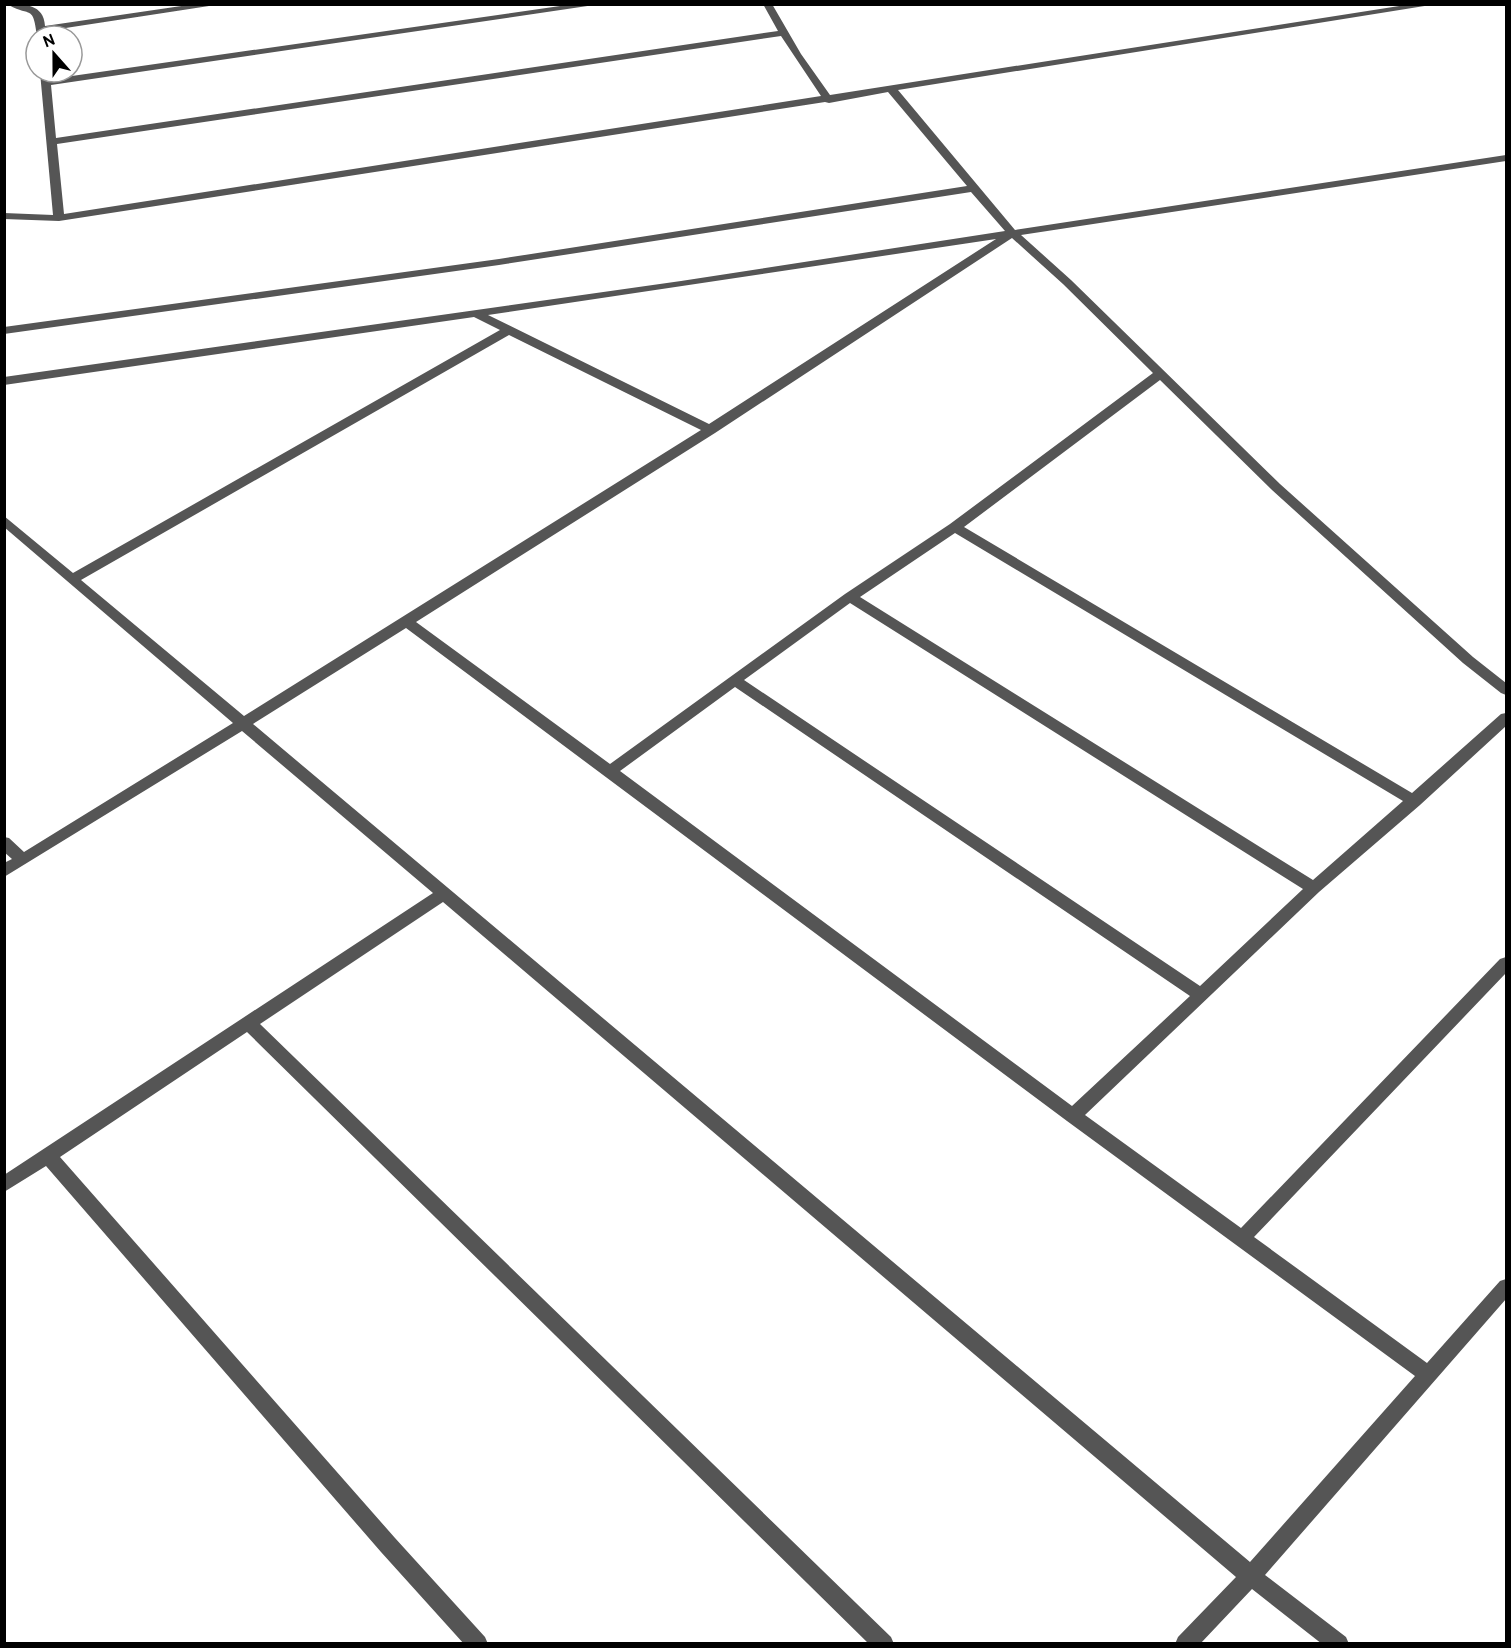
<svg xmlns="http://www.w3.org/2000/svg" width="1511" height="1648" font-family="Overpass,sans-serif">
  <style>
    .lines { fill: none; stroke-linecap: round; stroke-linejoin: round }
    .minor { fill: #555; fill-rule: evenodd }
  </style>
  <rect width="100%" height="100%" fill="#fff"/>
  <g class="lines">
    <g class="minor">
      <path d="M7,4C24,4 44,4 45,26L195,4H222L46,31L47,36H37C33,3 30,18 7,4Z"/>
      <path d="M574,4H601L51,85L56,138L778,31L763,4H772L801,54L830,95L1412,4H1437L898,90L1015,230L1506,155V161L1021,235L1071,280L1280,484L1473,657L1506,683V695L1501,693L1463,663L1272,490L1160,380L964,527L1412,793L1501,714L1506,713V726L1420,805L1319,892L1085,1115L1241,1228L1500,959L1506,957V973L1254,1237L1427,1363L1500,1281L1506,1279V1299L1265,1575L1346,1637L1349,1644H1322L1252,1589L1200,1644H1175L1178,1637L1236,1577L443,902L260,1024L891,1637L894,1644H869L247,1032L60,1157L395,1538L485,1637L488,1644H464L381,1552L46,1166L4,1192V1175L433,893L242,731L4,877V863L12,859L4,852V837L9,838L24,852L233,723L4,527V516L73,573L500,330L474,317L4,385V377L681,281L1005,231L971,192L499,265L4,334V327L499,259L967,186L888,92L829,103L825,102L59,221L4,219V213L53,215L40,72H50L51,79ZM781,36L821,96L64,214L57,144ZM1012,238L1063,284L1153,373L950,524L845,594L610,764L416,622L715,433ZM996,239L709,424L488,315ZM509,335L701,430L244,716L81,580ZM955,533L1403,801L1313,880L860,597ZM850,603L1303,889L1200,986L744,680ZM406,628L1067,1121L1415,1376L1250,1562L253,724ZM735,687L1190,996L1072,1106L620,771Z"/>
    </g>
  </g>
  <rect width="1511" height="1648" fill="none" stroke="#000000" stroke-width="12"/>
  <g transform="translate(54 54) rotate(339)"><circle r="28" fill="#ffffff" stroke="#999999" stroke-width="1.5"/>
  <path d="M0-4.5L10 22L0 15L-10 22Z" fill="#000000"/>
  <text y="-9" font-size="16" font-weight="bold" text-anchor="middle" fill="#000000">N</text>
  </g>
</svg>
